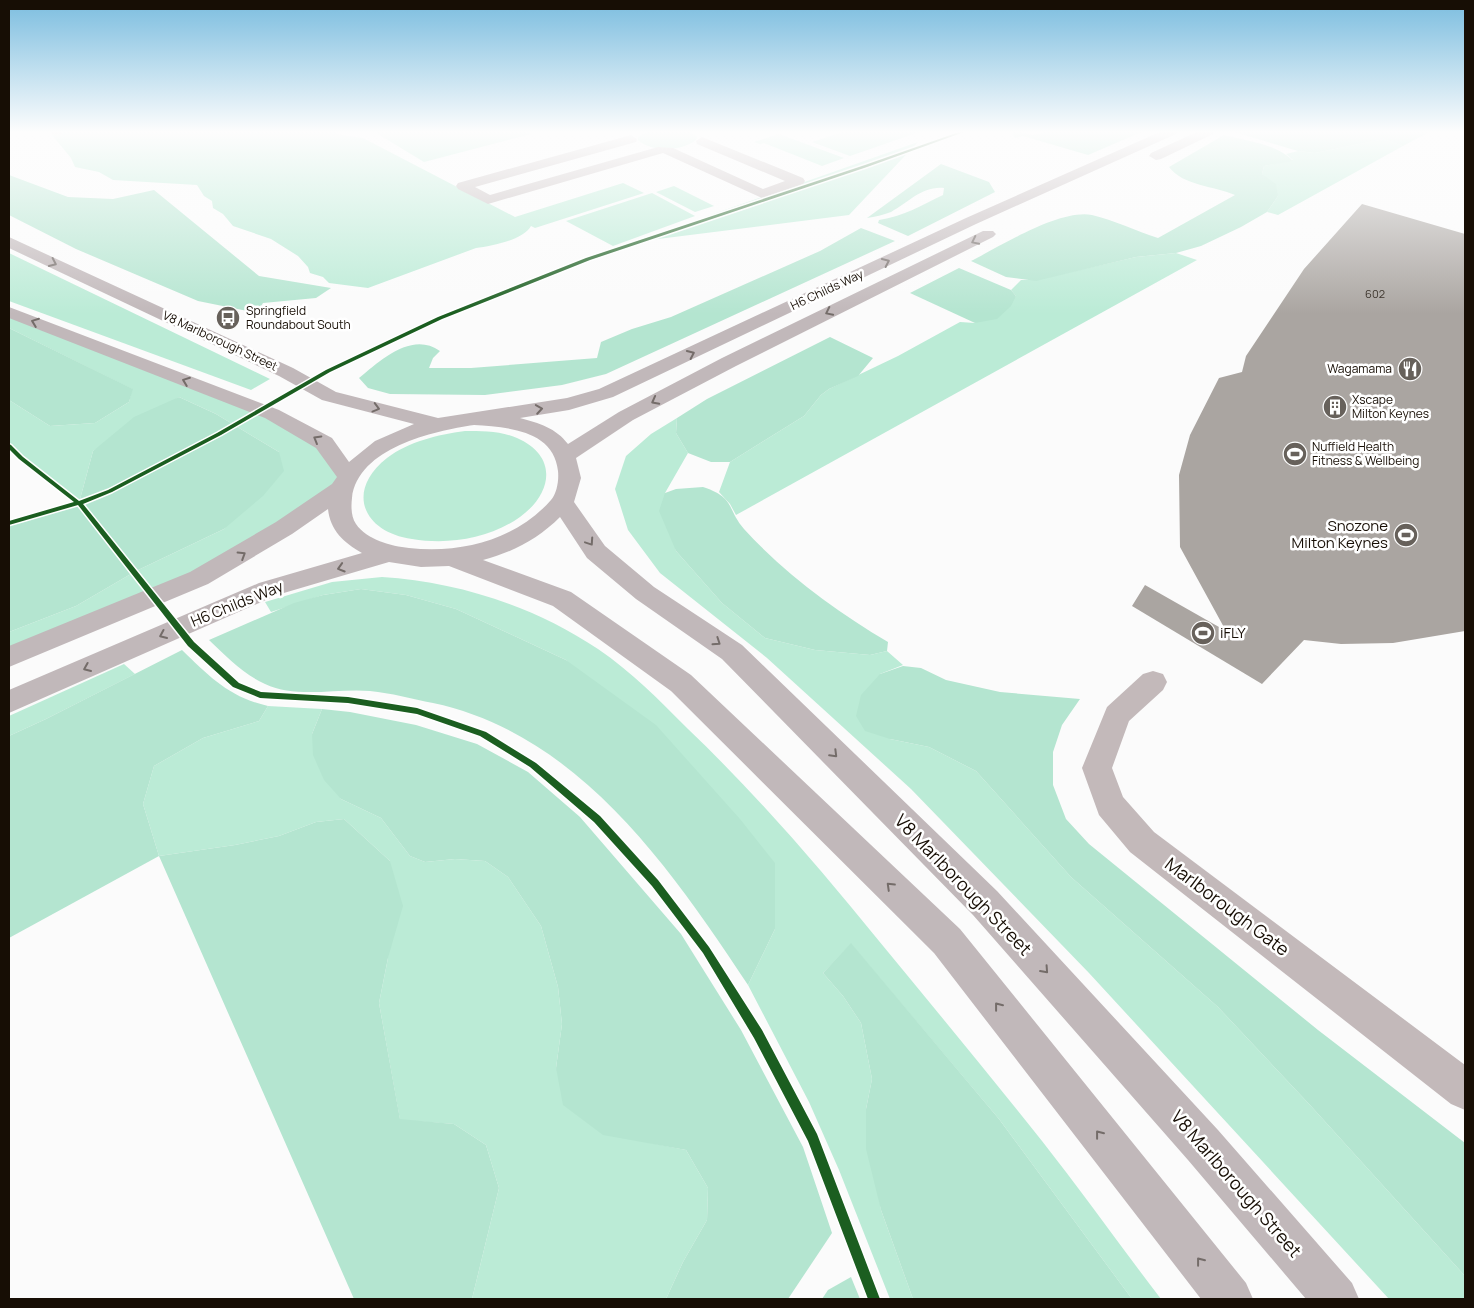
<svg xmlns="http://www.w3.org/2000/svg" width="1474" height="1308" font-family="Manrope,sans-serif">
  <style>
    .green { fill: #bbebd6 }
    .forest { fill: #b4e5d0 }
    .building { fill: #aaa5a1 }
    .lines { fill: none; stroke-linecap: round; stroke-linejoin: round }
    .street { fill: #c3b9ba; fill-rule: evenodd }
    .secondary { fill: #c1b8ba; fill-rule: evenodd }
    .cycleway-casing { stroke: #fff; stroke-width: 3 }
    .cycleway { fill: #1b5e20; fill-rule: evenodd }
    .oneway { stroke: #746c69 }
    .labels { text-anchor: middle; stroke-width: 5; stroke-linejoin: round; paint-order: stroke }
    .far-number-label { font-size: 11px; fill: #3c342c }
    .far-street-label { font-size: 12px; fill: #170e05; stroke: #fff }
    .far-poi-label { font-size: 12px; fill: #170e05; stroke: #fff; text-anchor: start }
    .poi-label { font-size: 15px; fill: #170e05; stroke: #fff; text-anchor: end }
    .street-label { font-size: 15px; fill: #170e05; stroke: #fff }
    .near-street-label { font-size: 18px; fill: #170e05; stroke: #fff }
  </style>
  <rect width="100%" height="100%" fill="#fbfbfb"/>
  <g class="green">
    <path d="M71,131H331L342,135L363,138L515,217L623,183L644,193L535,228L531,226C523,240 492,246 476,248L368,288L329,283L323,277L310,273L308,267L298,256L271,239L233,226L223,214L213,208L212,201L204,196L197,185L113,180L99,172L75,167L71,158L52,135Z"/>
    <polygon points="373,131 524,131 531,134 424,162"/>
    <path d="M648,131H690L697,137L696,140C682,151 652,153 638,140V137Z"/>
    <polygon points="846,131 922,131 850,156 812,142"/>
    <polygon points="779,134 844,158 822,166 764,143 760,144 754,142"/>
    <polygon points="1384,139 1403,146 1278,215 1267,212 1278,196 1262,174 1264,166 1293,160 1286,154 1298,151 1315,153"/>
    <polygon points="918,142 849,215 634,242"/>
    <polygon points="674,186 714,206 695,212 656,192"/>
    <polygon points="652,193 695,216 613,246 566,221"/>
    <polygon points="9,253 270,379 251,390 9,301"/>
    <polygon points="1176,253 1197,260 736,515 730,504 719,492 730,462 804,416 821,395 829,389 898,356 960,322 975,323 1016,296 1011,290 1021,280 1036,280 1136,257"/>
    <polygon points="9,312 272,414 324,443 348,476 341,489 126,609 9,657 9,632 76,606 136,571 224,529 279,452 216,414 179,397 93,451 79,503 21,458 9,446 9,400 50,426 95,423 129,402 132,389 9,328"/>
    <polygon points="677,418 676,433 688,453 665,493 676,551 722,603 765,638 815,650 870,655 887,651 903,665 880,674 890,739 929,747 976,771 1071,877 1218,1007 1310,1105 1465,1276 1465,1299 1389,1299 1089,973 911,789 767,658 660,573 628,530 615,489 626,456 651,434"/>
    <path d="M465,431C482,431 501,431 517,438C558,456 553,493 520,517C489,539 448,545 412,539C363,532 345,491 387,458C410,441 437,435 465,431Z"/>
    <path d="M382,577C458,582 534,606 598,649C633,673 658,699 688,729C757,795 819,867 879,941C934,1008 989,1074 1042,1141C1083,1193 1121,1247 1161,1299H1132L999,1119L851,944L823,973L843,996L861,1023L872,1079L866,1109L881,1210L913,1299H890L839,1170L809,1102L748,985L775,929L566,660L456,609L406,595L361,589L323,595L271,612L265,602L332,582Z"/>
    <polygon points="124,664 135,674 46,719 9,736 9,716"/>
    <polygon points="268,706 322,709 312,734 341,799 381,818 410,856 425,862 455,859 485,861 508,877 541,926 558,987 562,1024 556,1068 651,1143 686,1150 708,1188 707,1220 683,1262 666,1299 472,1299 499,1188 486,1145 454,1124 400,1120 379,1003 388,958 390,861 344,819 316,822 279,836 235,845 159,856 143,804 154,766 203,738 259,721"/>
  </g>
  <g class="forest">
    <polygon points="1017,131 1032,135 1043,133 1040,131 1144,131 1088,155 1023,136 1015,138 1012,133"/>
    <polygon points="1231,131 1431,131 1403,146 1384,139 1315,153 1298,151"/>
    <path d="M1224,135C1247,141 1277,144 1293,161L1264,166L1262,174L1276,184L1278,196L1267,212L1241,227L1201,246L1176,253L1136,257L1036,281L1006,277L971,261C1001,246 1059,209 1092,215C1114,220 1136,231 1158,238L1235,195C1215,186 1183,186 1169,167Z"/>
    <path d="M941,164L989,182L995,192L908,236L878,223L879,220C904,216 920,206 943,195L944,188C922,186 909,202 891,212C883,215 875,217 867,218Z"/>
    <polygon points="9,175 68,197 113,199 154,190 259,276 331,288 316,298 263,303 257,313 198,301 76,249 9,215"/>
    <path d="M861,228L895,241L606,374L562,385L485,395L390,394L368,388L359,378C381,360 412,331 440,351L433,358L429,368H471L597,358L601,342L632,329L671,317L820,251Z"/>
    <polygon points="959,268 1011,290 1016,296 1011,306 997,319 975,323 910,293"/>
    <polygon points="9,328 133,389 129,402 95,423 50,426 9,400"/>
    <polygon points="830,337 873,358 858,376 829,389 821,395 804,416 730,462 711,462 688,453 676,433 677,418 707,399"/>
    <polygon points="179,397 216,414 279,452 284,471 263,496 224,529 136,571 76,606 9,632 9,523 79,503 93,451 134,417"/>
    <path d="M703,487C736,498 726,508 744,529C785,574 836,611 888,642L887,651L870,655L815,650L765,638L722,603L676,551L659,511L665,493L676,489Z"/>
    <path d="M361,589L406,595L456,609L566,660L656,725L740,819L775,863V929L748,985C671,869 579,734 433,703C412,699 391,693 370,691C336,688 297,699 265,684C243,674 226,656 209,640L294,603L323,595Z"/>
    <path d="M182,650C210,677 229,697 268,706L259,721L203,738L154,766L143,804L159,856L235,845L279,836L316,822L344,819L390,861L403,906L388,958L379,1003L400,1119L454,1124L486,1145L499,1188L472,1299H354L159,856L9,938V736L46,719Z"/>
    <polygon points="903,666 921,668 946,680 1000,692 1080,699 1062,725 1053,752 1053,785 1066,819 1089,844 1318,1030 1465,1143 1465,1276 1310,1105 1218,1007 1071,877 976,771 929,747 890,739 865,731 856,716 861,695 880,674"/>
    <polygon points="322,709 350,712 416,725 477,744 528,772 580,817 681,934 741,1030 803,1147 832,1233 788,1299 666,1299 683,1262 707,1220 708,1188 686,1150 603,1135 563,1105 556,1068 562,1024 558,987 541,926 508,877 485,861 455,859 425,862 410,856 381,818 341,799 324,780 313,755 312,734"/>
    <polygon points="851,943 999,1119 1132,1299 913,1299 881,1210 866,1149 866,1109 872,1079 861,1023 843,996 823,973"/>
    <polygon points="851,1277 860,1299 822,1299 828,1290"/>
  </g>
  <polygon class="building" points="1362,204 1465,234 1465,631 1393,643 1341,644 1304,640 1262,684 1132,606 1145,585 1226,631 1180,547 1179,475 1190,435 1219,378 1242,372 1246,356 1304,269"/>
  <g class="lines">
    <g class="street">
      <polygon points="48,131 63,131 61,134 54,135"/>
      <polygon points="631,135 637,139 636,142 475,187 490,195 658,147 673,148 763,189 785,181 697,144 696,141 702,137 803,178 805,181 803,184 762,198 663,153 488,204 458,189 456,186 458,183"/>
      <polygon points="1153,671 1163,674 1167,682 1163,690 1129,721 1112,768 1123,797 1154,832 1465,1065 1465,1110 1451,1104 1130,852 1099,815 1082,768 1107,707 1143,674"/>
    </g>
    <g class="secondary">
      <path d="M1162,131H1178L1176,134L976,224L613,397L569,410L520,418C539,423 556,428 568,444L619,412L722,358L983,231H993L996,234L993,237L736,366L633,420L576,458L581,478L574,502L605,546L654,587L742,645L997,891L1218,1130L1352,1283L1359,1299H1306L1188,1160L973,915L722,659L636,599L587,558L560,517C538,539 513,552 483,560L571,592L691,675L960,929L1246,1283L1253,1299H1201L934,953L671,691L553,606L449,566L421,567L389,562L277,595L9,713V690L259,583L362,553C344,543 330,530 328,509L292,534L208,584L9,667V646L190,572L276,522L332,484L337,477L316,448L265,418L9,318V307L279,410L332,438L349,462L375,441L414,424L322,400L279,376L9,248V237L293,368L336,392L438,418L567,398L599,389L966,218ZM474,425C507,427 554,430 558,471C559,480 557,493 551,500C516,540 460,554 409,548C391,546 367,540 356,524C351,517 351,506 352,498C358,448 433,431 474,425Z"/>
      <polygon points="1199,131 1215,131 1213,134 1161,159 1156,160 1149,156 1151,153"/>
    </g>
    <g class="cycleway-casing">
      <polygon id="cycleway" points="962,131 967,131 867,167 590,260 442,319 330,372 221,435 112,492 83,504 194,642 239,683 261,692 348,697 417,708 486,732 536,763 600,816 658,880 709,947 762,1030 817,1134 880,1299 868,1299 808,1141 754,1038 703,953 652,886 594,822 530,767 480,736 417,714 348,703 260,698 233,687 188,646 78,505 9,525 9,521 74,502 19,459 9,449 9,444 11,445 23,457 79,501 108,490 217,433 326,370 438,317 586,258 865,165"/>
    </g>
    <use href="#cycleway" class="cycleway"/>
  </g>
  <defs><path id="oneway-chevron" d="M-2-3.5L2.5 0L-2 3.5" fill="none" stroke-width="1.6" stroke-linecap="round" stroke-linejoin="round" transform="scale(1.25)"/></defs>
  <g class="oneway">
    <use href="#oneway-chevron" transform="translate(975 241) rotate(154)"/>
    <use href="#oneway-chevron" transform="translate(886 262) rotate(-25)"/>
    <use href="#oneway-chevron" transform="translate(53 263) rotate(25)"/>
    <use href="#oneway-chevron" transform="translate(829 312) rotate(154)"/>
    <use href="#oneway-chevron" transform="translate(35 322) rotate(-159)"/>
    <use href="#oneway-chevron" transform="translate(691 354) rotate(-25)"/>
    <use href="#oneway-chevron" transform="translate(186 381) rotate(-159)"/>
    <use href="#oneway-chevron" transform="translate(655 401) rotate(152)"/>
    <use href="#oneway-chevron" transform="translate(376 408) rotate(15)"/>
    <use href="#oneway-chevron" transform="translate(539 409) rotate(-9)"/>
    <use href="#oneway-chevron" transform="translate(317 439) rotate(-150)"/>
    <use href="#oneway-chevron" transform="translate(590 542) rotate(56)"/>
    <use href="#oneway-chevron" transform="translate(242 555) rotate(-32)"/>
    <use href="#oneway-chevron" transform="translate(341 568) rotate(163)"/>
    <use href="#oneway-chevron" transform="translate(163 635) rotate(156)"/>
    <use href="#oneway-chevron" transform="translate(717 642) rotate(34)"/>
    <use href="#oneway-chevron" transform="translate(87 668) rotate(157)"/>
    <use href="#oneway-chevron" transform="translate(834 754) rotate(45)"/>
    <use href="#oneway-chevron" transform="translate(890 886) rotate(-136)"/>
    <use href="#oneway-chevron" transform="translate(1045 970) rotate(48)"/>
    <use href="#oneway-chevron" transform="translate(998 1006) rotate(-128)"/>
    <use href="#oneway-chevron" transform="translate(1099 1134) rotate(-128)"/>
    <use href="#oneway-chevron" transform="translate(1200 1261) rotate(-128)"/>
  </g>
  <linearGradient id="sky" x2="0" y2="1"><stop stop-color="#7bbddf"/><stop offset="0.42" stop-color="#fdfdfd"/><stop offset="1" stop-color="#fdfdfd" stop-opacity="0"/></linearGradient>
  <rect width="1474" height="314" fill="url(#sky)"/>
  <defs>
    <g id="bus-disc" transform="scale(1.25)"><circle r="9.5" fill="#67615b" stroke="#fff"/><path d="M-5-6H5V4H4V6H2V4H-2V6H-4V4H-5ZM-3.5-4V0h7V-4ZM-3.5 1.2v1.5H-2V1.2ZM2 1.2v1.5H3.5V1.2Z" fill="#fff"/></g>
    <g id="restaurant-disc" transform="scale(1.25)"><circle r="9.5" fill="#67615b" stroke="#fff"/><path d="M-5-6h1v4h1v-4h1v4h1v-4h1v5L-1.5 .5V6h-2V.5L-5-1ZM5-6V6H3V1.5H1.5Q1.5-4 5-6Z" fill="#fff"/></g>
    <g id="building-disc" transform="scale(1.25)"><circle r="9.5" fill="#67615b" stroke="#fff"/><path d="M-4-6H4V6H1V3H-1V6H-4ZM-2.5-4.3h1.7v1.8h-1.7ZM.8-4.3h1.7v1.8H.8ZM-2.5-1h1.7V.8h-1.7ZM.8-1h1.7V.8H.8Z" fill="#fff"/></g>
    <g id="stadium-disc" transform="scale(1.25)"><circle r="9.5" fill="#67615b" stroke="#fff"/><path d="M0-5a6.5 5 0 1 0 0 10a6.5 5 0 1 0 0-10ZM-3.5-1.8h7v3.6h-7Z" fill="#fff"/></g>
  </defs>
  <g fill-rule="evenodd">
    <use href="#bus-disc" x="228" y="318"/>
    <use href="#restaurant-disc" x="1410" y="369"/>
    <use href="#building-disc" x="1335" y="407"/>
    <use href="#stadium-disc" x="1295" y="454"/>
    <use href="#stadium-disc" x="1406" y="535"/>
    <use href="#stadium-disc" x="1203" y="633"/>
  </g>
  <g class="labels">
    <g class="far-number-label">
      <text x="1375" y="298">602</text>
    </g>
    <g class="far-street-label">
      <text transform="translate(827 290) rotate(-25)" y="4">H6 Childs Way</text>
      <text transform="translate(220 341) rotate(25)" y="4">V8 Marlborough Street</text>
    </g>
    <g class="far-poi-label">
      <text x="246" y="315">Springfield<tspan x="246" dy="14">Roundabout South</tspan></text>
      <text x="1392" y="373" text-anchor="end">Wagamama</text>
      <text x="1352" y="404">Xscape<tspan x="1352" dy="14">Milton Keynes</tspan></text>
      <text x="1312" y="451">Nuffield Health<tspan x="1312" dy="14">Fitness &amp; Wellbeing</tspan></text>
    </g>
    <g class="poi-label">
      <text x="1388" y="531">Snozone<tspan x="1388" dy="17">Milton Keynes</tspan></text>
      <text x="1220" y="638" text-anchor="start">iFLY</text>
    </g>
    <g class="street-label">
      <text transform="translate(237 604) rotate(-22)" y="5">H6 Childs Way</text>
    </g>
    <g class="near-street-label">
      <text transform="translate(963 885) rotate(46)" y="6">V8 Marlborough Street</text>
      <text transform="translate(1227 907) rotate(37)" y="6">Marlborough Gate</text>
      <text transform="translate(1236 1184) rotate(49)" y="6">V8 Marlborough Street</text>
    </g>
  </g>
  <rect width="1474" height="1308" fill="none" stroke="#170e05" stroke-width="20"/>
</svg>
